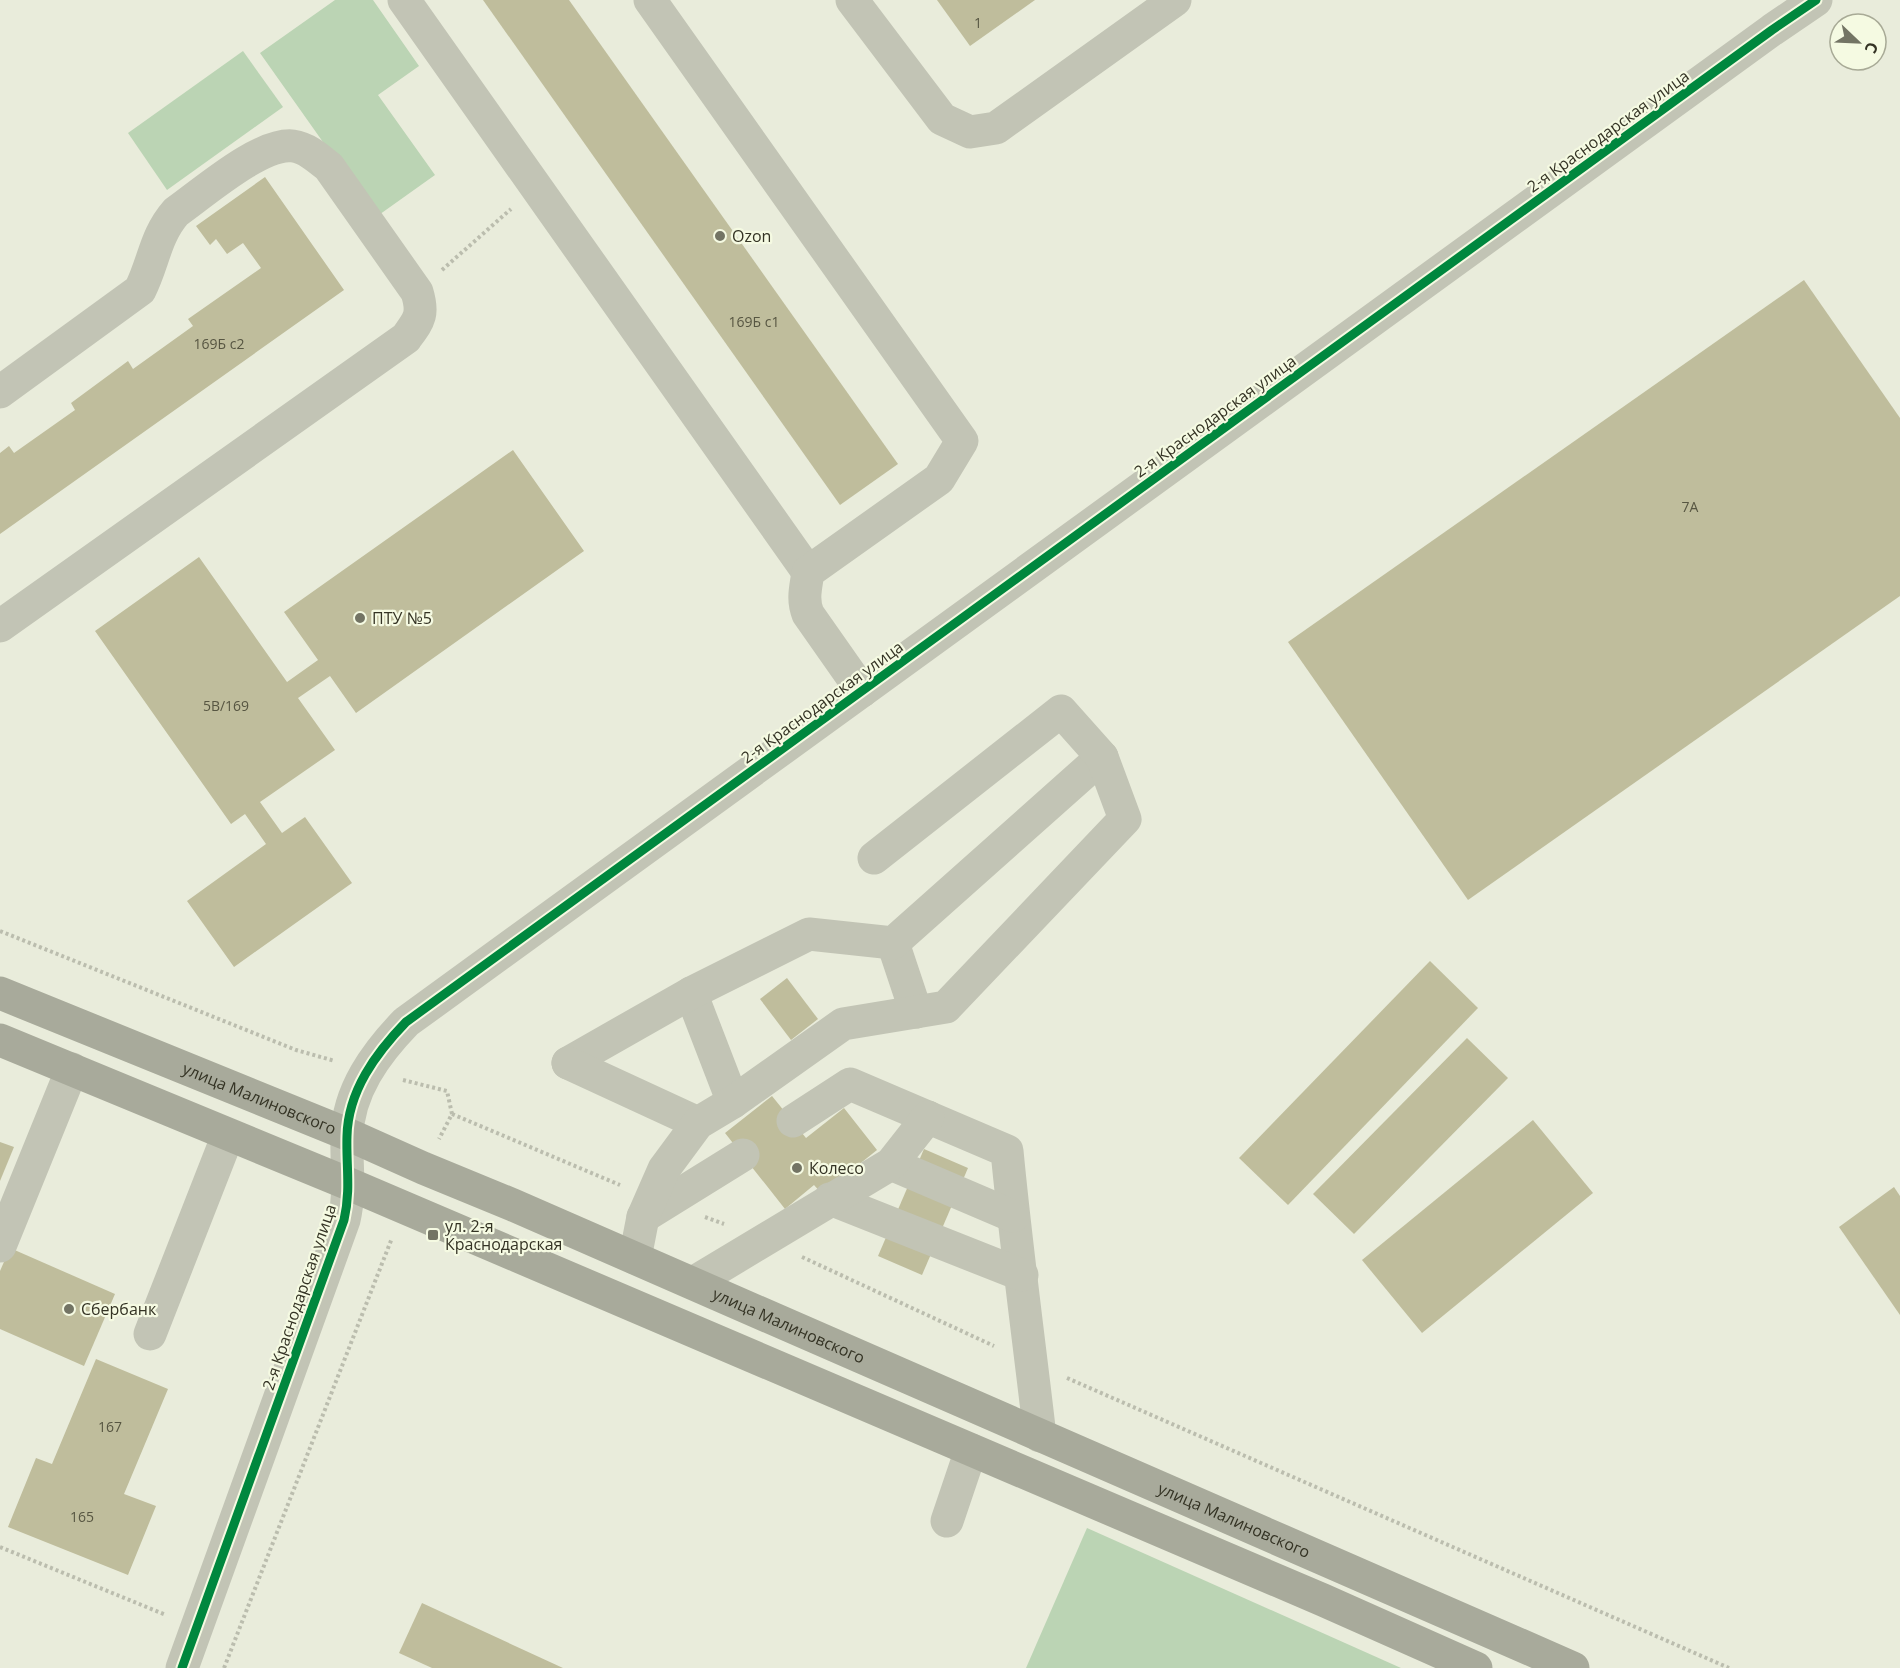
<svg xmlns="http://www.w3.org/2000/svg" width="1900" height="1668" font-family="'Open Sans',sans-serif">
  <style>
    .green { fill: #bbd4b4 }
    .building { fill: #bfbd9c }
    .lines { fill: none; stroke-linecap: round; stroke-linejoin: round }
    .path { stroke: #bbbdae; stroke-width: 4; stroke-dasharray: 3 3; stroke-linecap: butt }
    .minor { stroke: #c2c4b5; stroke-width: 33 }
    .highway { stroke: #a8aa9b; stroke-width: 33 }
    .cycleway-casing { stroke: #f5fae2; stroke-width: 13 }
    .cycleway { stroke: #00873e; stroke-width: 9 }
    .poi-dot { fill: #737464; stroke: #f5fae2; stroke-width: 2 }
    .labels { text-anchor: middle; stroke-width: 4.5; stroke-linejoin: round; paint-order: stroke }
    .number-label { font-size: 14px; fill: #575642 }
    .street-label { font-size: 16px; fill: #343324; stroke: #f5fae2 }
    .poi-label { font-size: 16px; fill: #343324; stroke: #f5fae2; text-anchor: start }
  </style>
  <rect width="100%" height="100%" fill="#e9ecdb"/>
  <g class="green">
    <polygon points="335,0 373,0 419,66 378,95 435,175 376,217 260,53"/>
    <polygon points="243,51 283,107 167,190 128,133"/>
    <polygon points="1087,1528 1401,1668 1026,1668"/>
  </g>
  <g class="building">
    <polygon points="483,0 569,0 898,464 840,505"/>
    <polygon points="937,0 1035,0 970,46"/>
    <polygon points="265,177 344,290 0,534 0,453 9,446 14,453 75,410 71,403 128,361 133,369 193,326 188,319 261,268 243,243 227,254 216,239 210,245 196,226"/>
    <polygon points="1804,280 1900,418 1900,596 1468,900 1288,642"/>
    <polygon points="513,450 584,551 356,713 330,676 298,698 335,750 260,802 282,833 305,817 352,883 234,967 187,901 266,844 245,814 231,824 95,631 199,557 287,682 318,660 284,612"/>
    <polygon points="1430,961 1478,1008 1288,1205 1239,1158"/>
    <polygon points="787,978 818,1019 791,1040 760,999"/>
    <polygon points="1467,1038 1508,1078 1354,1234 1313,1194"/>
    <polygon points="772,1096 806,1138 844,1108 877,1150 822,1194 814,1185 785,1209 725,1133"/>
    <polygon points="1533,1120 1593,1193 1422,1333 1362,1260"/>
    <polygon points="0,1142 14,1147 0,1181"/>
    <polygon points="924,1149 968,1168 922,1275 878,1256"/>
    <polygon points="1894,1187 1900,1196 1900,1315 1839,1227"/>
    <polygon points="10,1248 115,1294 84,1366 0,1329 0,1271"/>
    <polygon points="96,1359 168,1389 124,1494 156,1506 128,1575 8,1527 36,1458 52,1464"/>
    <polygon points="422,1603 563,1668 432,1668 399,1653"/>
  </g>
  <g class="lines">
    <g class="path">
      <polyline points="442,270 511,209"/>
      <polyline points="0,931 296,1050 335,1061"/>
      <polyline points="403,1080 447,1091 452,1114 439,1139"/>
      <polyline points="452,1114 620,1185"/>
      <polyline points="705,1217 724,1224"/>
      <polyline points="802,1257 994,1346"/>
      <polyline points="1067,1378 1729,1668"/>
      <polyline points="0,1547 166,1615"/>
      <polyline points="224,1668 392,1238"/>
    </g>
    <g class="minor">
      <polyline points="404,0 808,572"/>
      <path d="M650,0L962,441L939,479L808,572C806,587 802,599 808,614L862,691"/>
      <polyline points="852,0 942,119 970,132 996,128 1175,0"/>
      <path d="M0,392L140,290C154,262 155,236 176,212C203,193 261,142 293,146C307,148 318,158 329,167L417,292C424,315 419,320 406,338L0,626"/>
      <polyline points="893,943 916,1012"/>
      <polyline points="691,993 733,1102"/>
      <polyline points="568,1063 691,993 809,934 893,943 1102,757"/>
      <polyline points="568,1063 698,1123"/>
      <path d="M793,1121L850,1084L1007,1151C1016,1246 1029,1341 1040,1436"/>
      <polyline points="891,1164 1013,1216"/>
      <polyline points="830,1199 1022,1275"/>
      <polyline points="643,1217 743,1155"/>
      <polyline points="0,1246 72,1069"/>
      <polyline points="635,1258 643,1217 664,1169 698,1123 733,1102 843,1024 946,1007 1125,819 1102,757 1061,711 874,858"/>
      <polyline points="693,1283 891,1164 928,1117"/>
      <polyline points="150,1334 228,1135"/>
      <polyline points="947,1521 971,1450"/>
      <path d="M182,1668L344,1220C351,1190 346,1165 347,1136C348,1091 376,1053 406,1022L1772,30L1816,0"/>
    </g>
    <g class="highway">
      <path id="s1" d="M0,993L347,1134L423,1168L513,1205L1573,1668"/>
      <polyline points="0,1040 349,1184 1323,1600 1476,1668"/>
    </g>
    <g class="cycleway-casing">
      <path id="cycleway" d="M182,1668L344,1220C351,1190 346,1165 347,1136C348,1091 376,1053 406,1022L1772,30L1816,0"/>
    </g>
    <use href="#cycleway" class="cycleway"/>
  </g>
  <g class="poi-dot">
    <circle cx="720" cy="236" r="6"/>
    <circle cx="360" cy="618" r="6"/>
    <circle cx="797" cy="1168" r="6"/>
    <rect x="427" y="1229" width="12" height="12" rx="3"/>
    <circle cx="69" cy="1309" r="6"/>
  </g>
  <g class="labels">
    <g class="number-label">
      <text x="978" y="28">1</text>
      <text x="754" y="327">169Б с1</text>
      <text x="219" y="349">169Б с2</text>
      <text x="1690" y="512">7А</text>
      <text x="226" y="711">5В/169</text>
      <text x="110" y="1432">167</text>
      <text x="82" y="1522">165</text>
    </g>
    <g class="street-label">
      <text transform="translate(1608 131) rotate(-36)" y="6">2-я Краснодарская улица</text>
      <text transform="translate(1215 416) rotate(-36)" y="6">2-я Краснодарская улица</text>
      <text transform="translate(822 702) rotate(-36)" y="6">2-я Краснодарская улица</text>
      <text dy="6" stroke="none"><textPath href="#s1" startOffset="280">улица Малиновского</textPath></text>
      <text transform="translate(299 1297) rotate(-71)" y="6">2-я Краснодарская улица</text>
      <text dy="6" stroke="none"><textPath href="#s1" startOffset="856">улица Малиновского</textPath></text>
      <text dy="6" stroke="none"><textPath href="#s1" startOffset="1342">улица Малиновского</textPath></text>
    </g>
    <g class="poi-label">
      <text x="732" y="242">Ozon</text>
      <text x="372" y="624">ПТУ №5</text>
      <text x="809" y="1174">Колесо</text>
      <text x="445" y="1232">ул. 2-я<tspan x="445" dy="18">Краснодарская</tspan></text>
      <text x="81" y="1315">Сбербанк</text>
    </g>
  </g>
  <g transform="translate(1858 42) rotate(113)"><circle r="28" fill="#f5fae2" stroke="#a8aa96" stroke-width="1.5"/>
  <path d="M0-4.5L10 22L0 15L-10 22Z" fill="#737464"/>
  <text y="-9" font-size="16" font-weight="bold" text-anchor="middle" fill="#343324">С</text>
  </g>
</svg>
